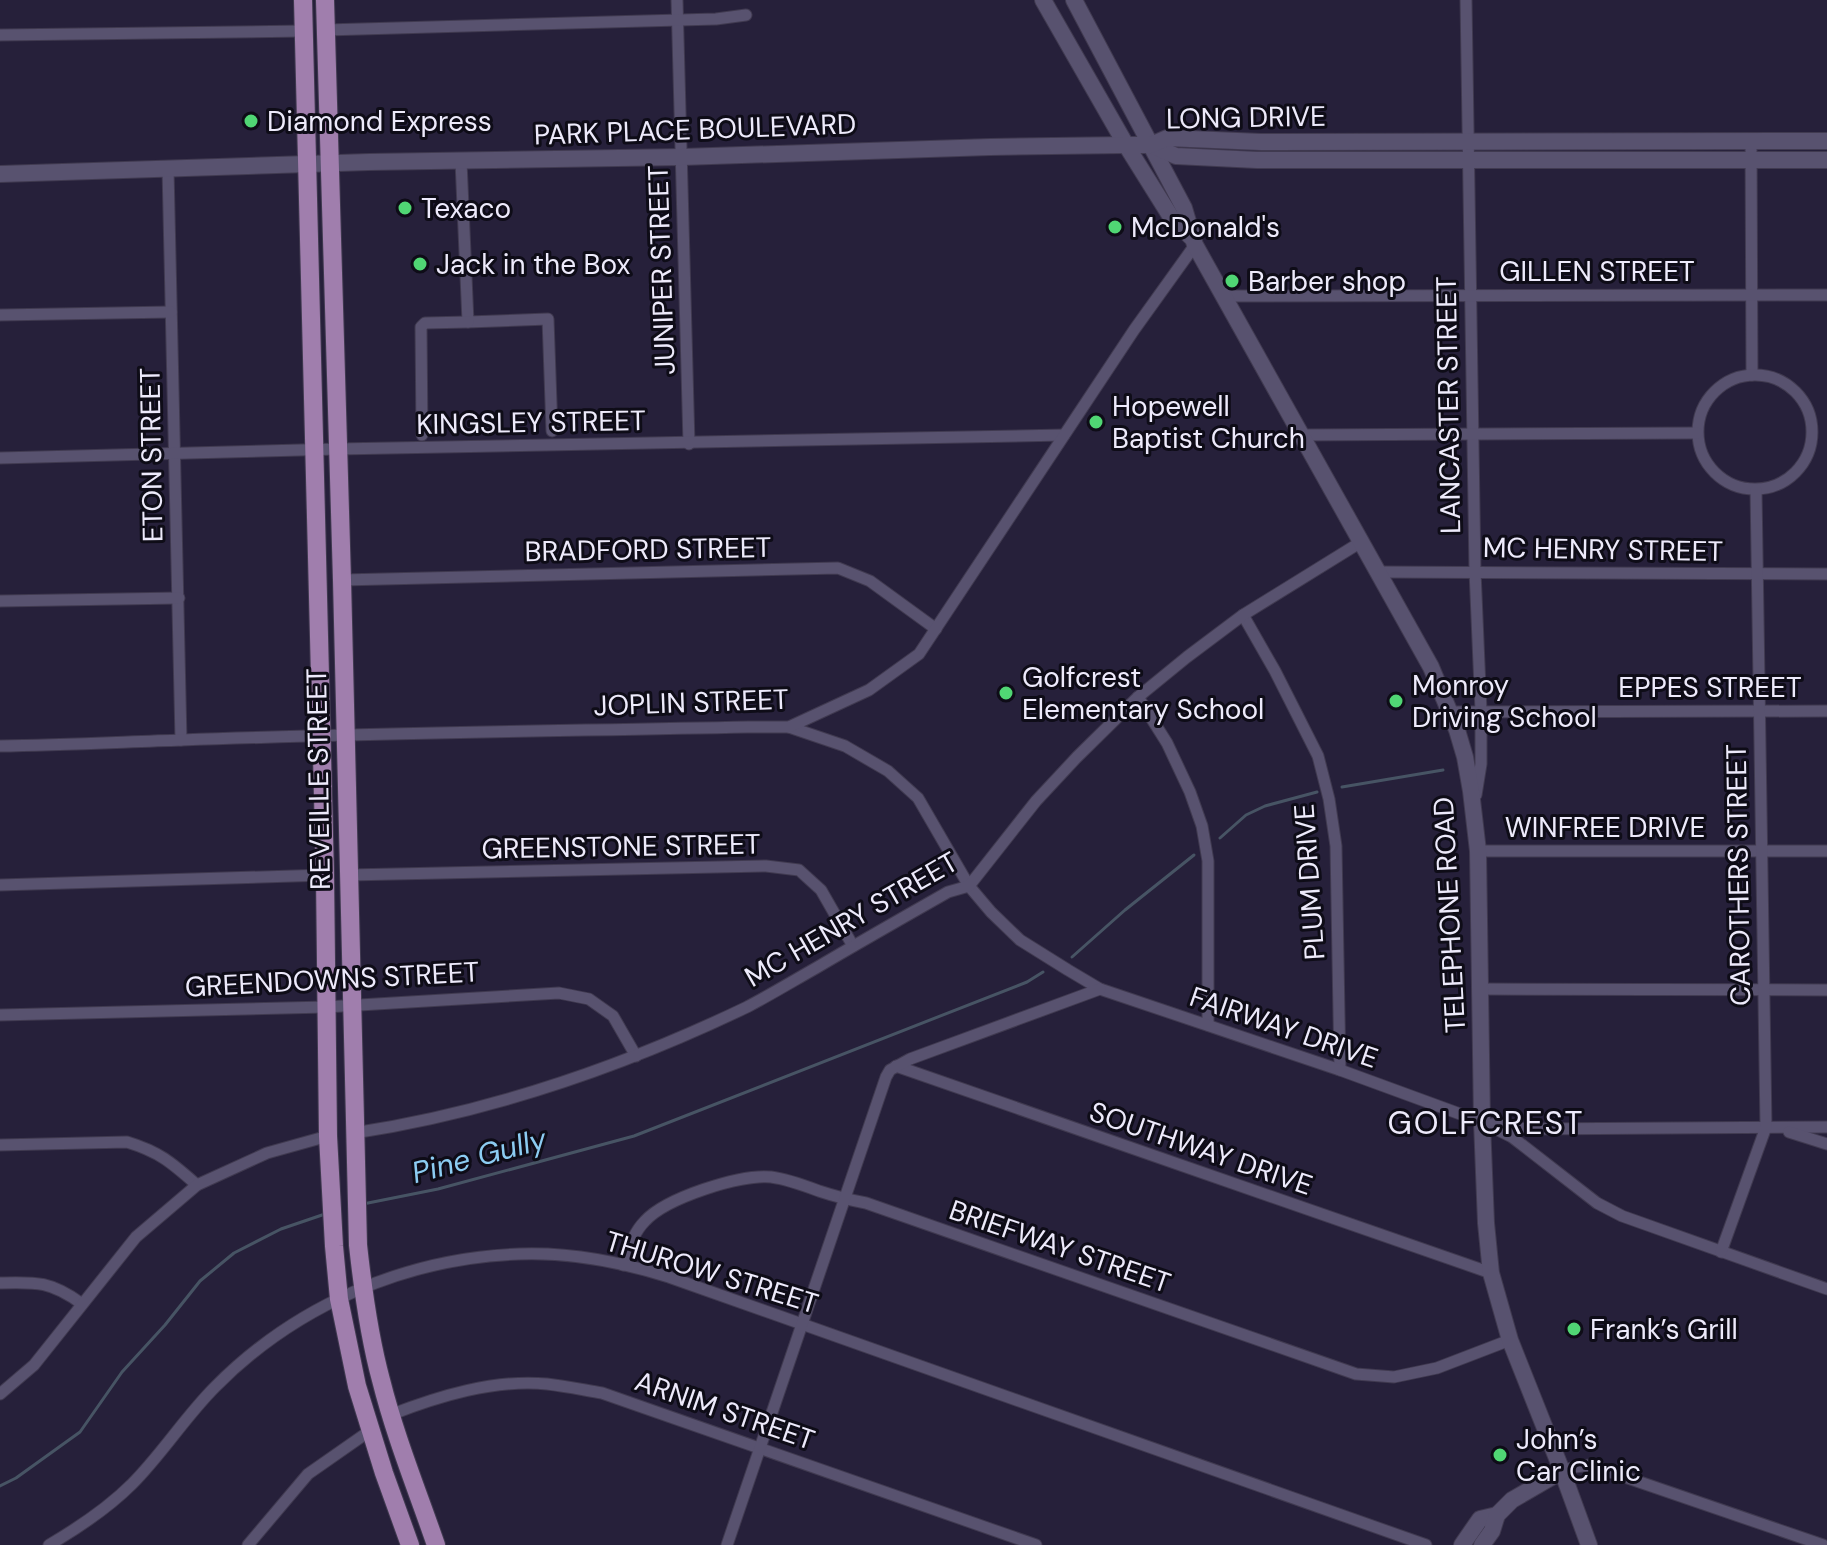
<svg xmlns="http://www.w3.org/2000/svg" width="1827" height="1545" font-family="'DM Sans',sans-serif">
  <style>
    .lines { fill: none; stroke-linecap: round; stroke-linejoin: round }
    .stream { stroke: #475464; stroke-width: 3 }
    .street-casing { stroke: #403a50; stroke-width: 13 }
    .secondary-casing { stroke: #403a50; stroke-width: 18 }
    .primary-casing { stroke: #403a50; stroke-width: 20 }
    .street { stroke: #58526f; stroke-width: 11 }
    .secondary { stroke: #58526f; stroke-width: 16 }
    .primary { stroke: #a07ead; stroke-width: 18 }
    .poi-dot { fill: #50d674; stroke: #0e0c17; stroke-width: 3 }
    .labels { text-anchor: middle; stroke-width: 6; stroke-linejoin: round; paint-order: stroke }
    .street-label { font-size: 28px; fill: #edeafb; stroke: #0e0c17 }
    .poi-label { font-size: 28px; fill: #edeafb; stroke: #0e0c17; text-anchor: start }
    .water-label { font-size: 30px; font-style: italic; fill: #8cccf2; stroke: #0e0c17 }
    .quarter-label { font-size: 32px; letter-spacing: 2px; fill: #edeafb; stroke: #0e0c17 }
  </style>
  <rect width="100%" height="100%" fill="#26203a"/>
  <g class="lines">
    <g class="stream">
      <polyline points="1342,787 1443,770"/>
      <polyline points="1220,838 1246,815 1265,806 1317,792"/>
      <polyline points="1072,957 1125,910 1194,855"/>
      <polyline points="363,1204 438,1189 634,1136 1027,982 1043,972"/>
      <polyline points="0,1486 16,1478 80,1432 122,1372 165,1325 200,1281 234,1253 281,1229 325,1214"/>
    </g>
    <g class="street-casing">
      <g id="street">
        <polyline points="677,0 689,444"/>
        <polyline points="1466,0 1475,571 1481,711 1481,764 1476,795"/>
        <polyline points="326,30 716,19 746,15"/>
        <polyline points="0,35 304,31"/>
        <polyline points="1751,141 1752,375"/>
        <polyline points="461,161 468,322 548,319 552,431"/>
        <polyline points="168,169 181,740"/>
        <polyline points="1224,296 1827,295"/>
        <polyline points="0,315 171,312"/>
        <circle cx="1755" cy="432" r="57"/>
        <polyline points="422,435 421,327 425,323 468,322"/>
        <polyline points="1301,435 1697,433"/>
        <polyline points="0,458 338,449 1064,435"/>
        <polyline points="1379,572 1827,574"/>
        <polyline points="342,580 838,568 870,581 936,629"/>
        <polyline points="0,601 179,598"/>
        <polyline points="1243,615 1275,671 1318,756 1329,799 1336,846 1340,1070"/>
        <polyline points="1138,697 1167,743 1190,792 1202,826 1208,861 1208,1025"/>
        <polyline points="1450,712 1827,711"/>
        <polyline points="789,727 845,746 888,771 918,798 969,886 991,912 1020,940 1068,970 1100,989 1340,1070 1482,1122 1512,1137 1597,1203 1622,1216 1827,1289"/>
        <path d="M0,746C61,745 122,742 182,740C371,733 560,731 748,727H789L869,690L919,654L1134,330L1195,245"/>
        <polyline points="1478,851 1827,851"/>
        <polyline points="349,875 766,866 799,870 821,890 853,946"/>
        <polyline points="0,885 325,875"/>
        <polyline points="1480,989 1827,990"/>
        <polyline points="0,1015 326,1007 559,993 589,999 613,1016 636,1056"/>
        <polyline points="896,1066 1491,1273"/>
        <polyline points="1492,1124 1528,1129 1827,1127"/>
        <polyline points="1789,1132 1827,1144"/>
        <path d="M354,1133C491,1112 622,1067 747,1007C770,995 793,981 816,968C860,942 904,917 948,892L969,886L1036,801L1077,757L1138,697L1187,657L1243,615L1361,542"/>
        <path d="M0,1145L127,1142C160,1152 172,1163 197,1185"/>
        <polyline points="1721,1252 1766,1127 1756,490"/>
        <path d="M623,1265C629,1249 633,1233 645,1221C666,1198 740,1174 771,1177C787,1179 803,1185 819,1191C834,1196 850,1200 866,1203L1356,1374L1394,1377L1437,1368L1510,1340"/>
        <path d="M0,1283C36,1282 51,1281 82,1304"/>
        <polyline points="0,1394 34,1365 136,1237 197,1185 267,1153 328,1136"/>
        <path d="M390,1415C439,1396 494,1379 547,1384C565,1386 584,1390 602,1393L1036,1545"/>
        <polyline points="1562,1471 1575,1467 1590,1465 1823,1545"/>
        <path d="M49,1545C78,1528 108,1508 132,1484C162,1454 185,1417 215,1387C295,1306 405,1258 519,1254C570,1252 621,1262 669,1277L1426,1545"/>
        <polyline points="248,1545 308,1474 371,1430"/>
        <polyline points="727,1545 886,1077 890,1070 910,1059 1100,989"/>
      </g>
    </g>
    <g class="secondary-casing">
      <g id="secondary">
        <polyline points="1043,0 1126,145 1171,217 1191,237"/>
        <polyline points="1074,0 1184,208 1195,245 1431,667 1457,730 1465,757 1471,791 1478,851 1482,1122 1486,1223 1491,1273 1510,1340 1562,1471 1589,1545"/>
        <polyline points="1151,145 1176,156 1257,160 1827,160"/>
        <polyline points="0,174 369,162 682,157 990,147 1126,145 1151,145 1167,138 1261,142 1827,141"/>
        <polyline points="1462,1545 1480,1519 1497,1515"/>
        <polyline points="1482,1545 1492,1531 1497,1515 1512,1500 1562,1471"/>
      </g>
    </g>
    <g class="primary-casing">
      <g id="primary">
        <polyline points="303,0 325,875 328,1136 334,1246 339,1299 357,1386 384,1473 410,1545"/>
        <path d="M325,0L342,580L358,1245C363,1291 369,1336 381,1380C395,1436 417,1490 436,1545"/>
      </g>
    </g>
    <use href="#street" class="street"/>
    <use href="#secondary" class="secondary"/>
    <use href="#primary" class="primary"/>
  </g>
  <g class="poi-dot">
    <circle cx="251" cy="121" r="8"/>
    <circle cx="405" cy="208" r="8"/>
    <circle cx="1115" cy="227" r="8"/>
    <circle cx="420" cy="264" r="8"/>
    <circle cx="1232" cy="281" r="8"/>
    <circle cx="1096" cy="422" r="8"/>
    <circle cx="1006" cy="693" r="8"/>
    <circle cx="1396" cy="701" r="8"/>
    <circle cx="1574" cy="1329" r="8"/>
    <circle cx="1500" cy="1455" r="8"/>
  </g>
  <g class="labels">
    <g class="street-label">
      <text transform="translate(1246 117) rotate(-1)" y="10">LONG DRIVE</text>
      <text transform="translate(695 129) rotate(-2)" y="10">PARK PLACE BOULEVARD</text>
      <text transform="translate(661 270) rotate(-92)" y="10">JUNIPER STREET</text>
      <text x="1597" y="281">GILLEN STREET</text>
      <text transform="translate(1448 405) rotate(-91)" y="10">LANCASTER STREET</text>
      <text transform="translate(531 422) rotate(-1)" y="10">KINGSLEY STREET</text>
      <text transform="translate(151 455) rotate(-91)" y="10">ETON STREET</text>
      <text transform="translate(648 549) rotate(-1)" y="10">BRADFORD STREET</text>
      <text transform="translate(1603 549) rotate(1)" y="10">MC HENRY STREET</text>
      <text x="1710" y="697">EPPES STREET</text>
      <text transform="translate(691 702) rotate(-2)" y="10">JOPLIN STREET</text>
      <text transform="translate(318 779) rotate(-91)" y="10">REVEILLE STREET</text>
      <text x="1605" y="837">WINFREE DRIVE</text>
      <text transform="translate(621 846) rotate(-1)" y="10">GREENSTONE STREET</text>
      <text transform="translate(1738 875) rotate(-91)" y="10">CAROTHERS STREET</text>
      <text transform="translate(1309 882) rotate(-94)" y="10">PLUM DRIVE</text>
      <text transform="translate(1449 915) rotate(-93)" y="10">TELEPHONE ROAD</text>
      <text transform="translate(851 919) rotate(-30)" y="10">MC HENRY STREET</text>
      <text transform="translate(332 979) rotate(-3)" y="10">GREENDOWNS STREET</text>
      <text transform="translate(1284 1027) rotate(19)" y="10">FAIRWAY DRIVE</text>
      <text transform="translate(1201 1148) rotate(19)" y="10">SOUTHWAY DRIVE</text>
      <text transform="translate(1060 1246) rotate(19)" y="10">BRIEFWAY STREET</text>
      <text transform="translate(712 1272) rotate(17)" y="10">THUROW STREET</text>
      <text transform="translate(725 1410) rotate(19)" y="10">ARNIM STREET</text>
    </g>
    <g class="poi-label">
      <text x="267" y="131">Diamond Express</text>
      <text x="421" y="218">Texaco</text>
      <text x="1131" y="237">McDonald's</text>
      <text x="436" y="274">Jack in the Box</text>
      <text x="1248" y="291">Barber shop</text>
      <text x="1112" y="416">Hopewell<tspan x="1112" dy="32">Baptist Church</tspan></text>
      <text x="1022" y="687">Golfcrest<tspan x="1022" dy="32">Elementary School</tspan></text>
      <text x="1412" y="695">Monroy<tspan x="1412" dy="32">Driving School</tspan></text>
      <text x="1590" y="1339">Frank’s Grill</text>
      <text x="1516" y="1449">John’s<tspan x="1516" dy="32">Car Clinic</tspan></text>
    </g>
    <g class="water-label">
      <text transform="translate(479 1156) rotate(-15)" y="10">Pine Gully</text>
    </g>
    <g class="quarter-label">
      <text x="1486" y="1134">GOLFCREST</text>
    </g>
  </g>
</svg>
